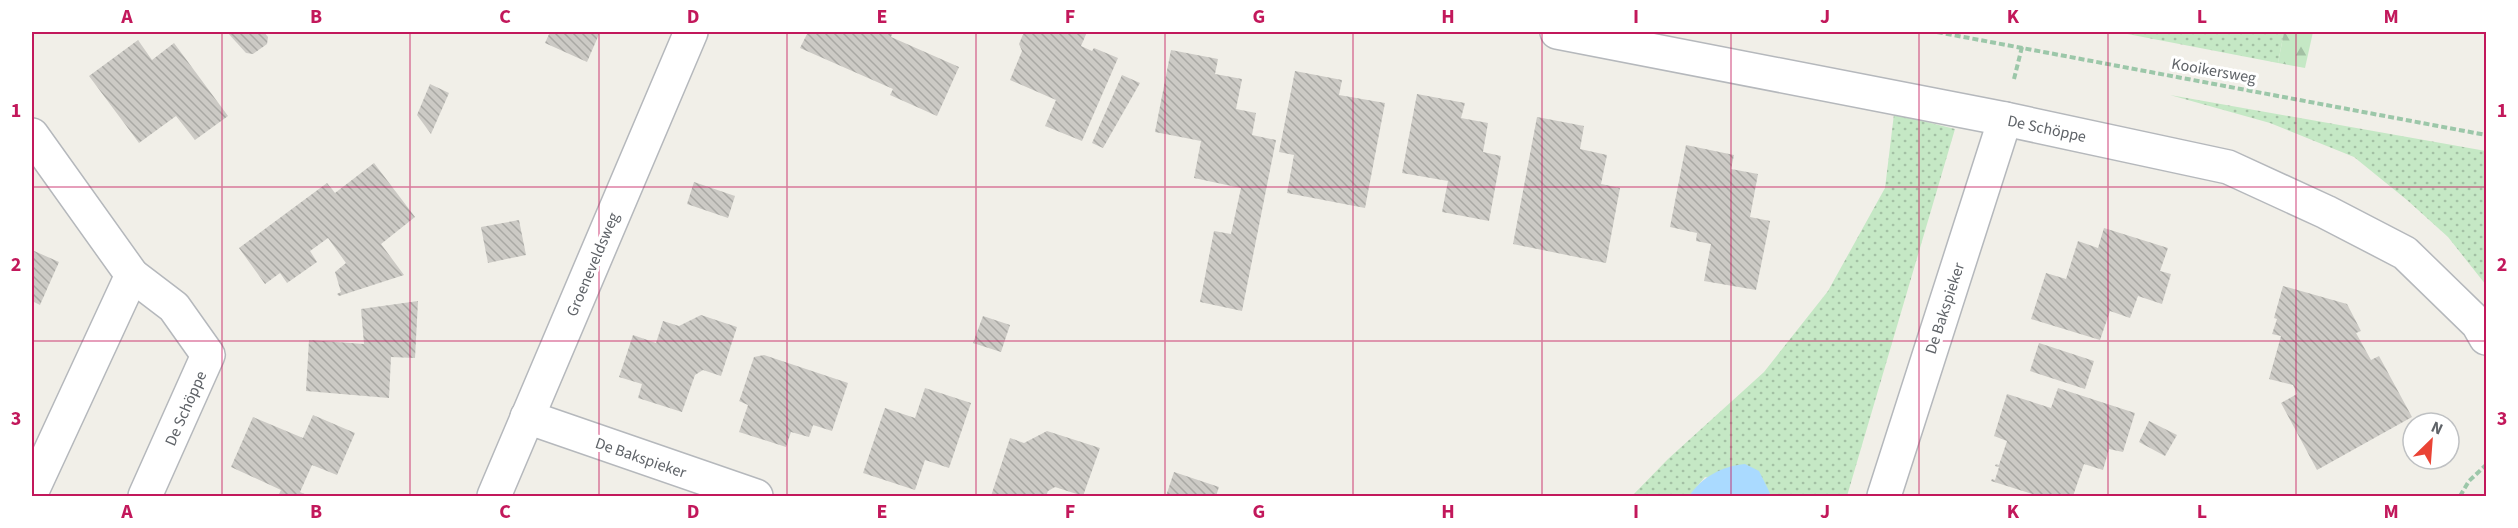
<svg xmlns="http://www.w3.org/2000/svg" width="2518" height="528" font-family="'Source Sans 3',sans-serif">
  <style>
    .grass { fill: url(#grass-dots) }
    .forest { fill: url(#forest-firs) }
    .water { fill: #aadaff }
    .building { fill: url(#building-back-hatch) }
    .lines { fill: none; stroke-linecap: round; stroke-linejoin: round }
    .minor-casing { stroke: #b5b8bc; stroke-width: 36 }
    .path { stroke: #9cc7a9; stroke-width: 4; stroke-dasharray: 6 3; stroke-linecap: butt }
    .minor { stroke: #fff; stroke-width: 33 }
    .grid { fill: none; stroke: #c2185b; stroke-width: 1.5; stroke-opacity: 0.55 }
    .labels { text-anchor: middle; stroke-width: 6; stroke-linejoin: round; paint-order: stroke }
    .street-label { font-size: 16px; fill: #5f6368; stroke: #fff }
    .neatline { fill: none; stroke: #c2185b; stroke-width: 2 }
    .grid-label { font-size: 20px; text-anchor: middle; font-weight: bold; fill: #c2185b }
  </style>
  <defs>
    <pattern id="grass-dots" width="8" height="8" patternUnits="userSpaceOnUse" patternTransform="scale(1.5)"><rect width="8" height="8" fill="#c5e8c5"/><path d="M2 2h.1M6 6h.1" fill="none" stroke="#a3c0a4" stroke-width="1.8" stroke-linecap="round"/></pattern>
    <pattern id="forest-firs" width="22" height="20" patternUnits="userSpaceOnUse" patternTransform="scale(1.5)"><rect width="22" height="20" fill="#c5e8c5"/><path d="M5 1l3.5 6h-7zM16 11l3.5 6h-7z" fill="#a3c0a4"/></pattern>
    <pattern id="building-back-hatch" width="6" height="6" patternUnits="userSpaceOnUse" patternTransform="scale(1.5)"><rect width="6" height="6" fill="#cccac5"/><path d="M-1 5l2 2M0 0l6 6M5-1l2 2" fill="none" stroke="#a9a8a4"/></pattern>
  </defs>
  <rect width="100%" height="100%" fill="#f1efe8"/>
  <g class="grass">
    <polygon points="2117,32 2284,32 2278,63"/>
    <polygon points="2170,95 2486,151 2486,285 2448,237 2407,200 2354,157 2270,123"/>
    <polygon points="1894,114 1955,129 1847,496 1769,496 1770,493 1705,477 1689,496 1632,496 1668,459 1764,372 1828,291 1885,188"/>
  </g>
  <polygon class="forest" points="2284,32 2313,32 2305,68 2278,63"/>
  <path class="water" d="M1745,464L1759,471L1770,493L1769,496H1689C1702,477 1722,466 1745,464Z"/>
  <g class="building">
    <polygon points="227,32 264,32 268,37 267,44 253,54 246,53"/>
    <polygon points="550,32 600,32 587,62 545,43"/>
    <polygon points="808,32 893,32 891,37 959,67 937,116 890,95 893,89 800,48"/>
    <polygon points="1024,32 1087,32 1081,46 1092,51 1094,48 1118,58 1082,141 1045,126 1056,100 1010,80 1022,51 1019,44"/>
    <polygon points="138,40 152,60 174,43 228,116 195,140 176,116 139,143 89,76"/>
    <polygon points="1171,50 1218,59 1215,74 1242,79 1236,109 1256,113 1252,135 1276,140 1242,311 1200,302 1214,231 1231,234 1241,188 1194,178 1201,141 1155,132"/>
    <polygon points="1295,71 1342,80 1339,95 1385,103 1365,208 1287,193 1294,155 1279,152"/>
    <polygon points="1122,75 1140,83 1103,148 1092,143"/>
    <polygon points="430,84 449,93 431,134 417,115"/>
    <polygon points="1417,94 1465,103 1461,118 1488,123 1483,152 1501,156 1489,221 1442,212 1448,181 1402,173"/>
    <polygon points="1537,117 1584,126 1580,149 1607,155 1601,184 1620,188 1606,263 1513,244"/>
    <polygon points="1686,145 1734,155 1731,169 1758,174 1750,217 1770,221 1756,290 1704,281 1711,244 1696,241 1697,233 1670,227"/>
    <polygon points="374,163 415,217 381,244 404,275 339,296 337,294 341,292 335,272 346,263 328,238 310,251 317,262 287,283 280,273 265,284 239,248 327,183 335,193"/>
    <polygon points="694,182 735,196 728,218 687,204"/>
    <polygon points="519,220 526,255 488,263 481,227"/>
    <polygon points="2104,228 2168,248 2160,271 2171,274 2162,304 2138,296 2130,318 2110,311 2100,340 2031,319 2046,273 2066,279 2078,241 2098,248"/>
    <polygon points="32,250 59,262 40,305 32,301"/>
    <polygon points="2283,286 2347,304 2361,331 2356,333 2371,360 2379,356 2412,417 2317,470 2281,403 2297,394 2293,385 2269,379 2281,336 2272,334 2277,319 2274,318"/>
    <polygon points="418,301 415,358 391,357 389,398 306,391 309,340 364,344 361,309"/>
    <polygon points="701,315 737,327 721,376 703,370 695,375 682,412 638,398 642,384 619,377 633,335 656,343 663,321 679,326"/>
    <polygon points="983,316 1010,325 1001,352 973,343"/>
    <polygon points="2039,343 2094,361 2085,389 2030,371"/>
    <polygon points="764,355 848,383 832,431 813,425 809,437 791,432 786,447 739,432 748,405 739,401 740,399 754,357"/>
    <polygon points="925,388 971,403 949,468 925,460 915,490 863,473 885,408 915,418"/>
    <polygon points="2058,388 2135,413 2123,452 2109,449 2103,470 2084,464 2073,496 2039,496 1991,481 1992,479 1995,480 1999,467 1995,466 1996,464 1999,465 2007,441 1994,436 2007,394 2051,408"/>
    <polygon points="313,415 355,433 337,475 312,465 300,492 309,496 278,496 281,490 231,467 253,417 303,438"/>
    <polygon points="2149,421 2177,435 2165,456 2139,442"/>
    <polygon points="1047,431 1100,448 1083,496 1055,487 1048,491 1046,496 991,496 1010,438 1024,443"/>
    <polygon points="1174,472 1219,487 1216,496 1166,496"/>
  </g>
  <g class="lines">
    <g class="minor-casing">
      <g id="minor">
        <polyline points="1557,32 2005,119 2228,167 2326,212 2405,253 2478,324 2486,338"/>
        <polyline points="32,135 132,275 174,307 208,355 145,496"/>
        <polyline points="527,417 756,496"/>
        <polyline points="32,491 132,275"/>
        <polyline points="494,496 691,32"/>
        <polyline points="1884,496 2005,119"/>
      </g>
    </g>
    <g class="path">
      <polyline points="1937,32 2486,135"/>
      <polyline points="2014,79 2022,47"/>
      <polyline points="2460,496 2469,481 2486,465"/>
    </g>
    <use href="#minor" class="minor"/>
  </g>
  <path class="grid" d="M222,32V496M410,32V496M599,32V496M787,32V496M976,32V496M1165,32V496M1353,32V496M1542,32V496M1731,32V496M1919,32V496M2108,32V496M2296,32V496M32,187H2486M32,341H2486"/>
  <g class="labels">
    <g class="street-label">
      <text transform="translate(2214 70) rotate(10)" y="6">Kooikersweg</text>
      <text transform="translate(2047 128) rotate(12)" y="6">De Schöppe</text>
      <text transform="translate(592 264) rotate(-67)" y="6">Groeneveldsweg</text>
      <text transform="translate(1944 308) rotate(-72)" y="6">De Bakspieker</text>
      <text transform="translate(185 408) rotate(-66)" y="6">De Schöppe</text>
      <text transform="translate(641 457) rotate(19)" y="6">De Bakspieker</text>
    </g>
  </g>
  <rect width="2518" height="528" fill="none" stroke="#ffffff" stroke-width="66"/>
  <g transform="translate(2431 441) rotate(25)"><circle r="28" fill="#ffffff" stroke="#bfc1c3" stroke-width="1.5"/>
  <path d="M0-4.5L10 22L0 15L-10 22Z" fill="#ea4335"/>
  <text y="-9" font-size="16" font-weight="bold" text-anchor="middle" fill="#5f6368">N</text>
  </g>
  <rect x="33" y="33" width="2452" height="462" class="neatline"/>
  <g class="grid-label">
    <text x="127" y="23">A</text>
    <text x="316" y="23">B</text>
    <text x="505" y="23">C</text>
    <text x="693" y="23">D</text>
    <text x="882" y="23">E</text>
    <text x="1070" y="23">F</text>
    <text x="1259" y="23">G</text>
    <text x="1448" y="23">H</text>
    <text x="1636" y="23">I</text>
    <text x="1825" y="23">J</text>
    <text x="2013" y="23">K</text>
    <text x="2202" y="23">L</text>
    <text x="2391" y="23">M</text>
    <text x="16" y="117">1</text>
    <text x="2502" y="117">1</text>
    <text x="16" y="271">2</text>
    <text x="2502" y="271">2</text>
    <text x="16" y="425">3</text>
    <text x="2502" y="425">3</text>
    <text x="127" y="518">A</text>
    <text x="316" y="518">B</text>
    <text x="505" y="518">C</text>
    <text x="693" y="518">D</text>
    <text x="882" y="518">E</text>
    <text x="1070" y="518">F</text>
    <text x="1259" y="518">G</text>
    <text x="1448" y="518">H</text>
    <text x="1636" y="518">I</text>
    <text x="1825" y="518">J</text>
    <text x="2013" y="518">K</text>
    <text x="2202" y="518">L</text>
    <text x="2391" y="518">M</text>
  </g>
</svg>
